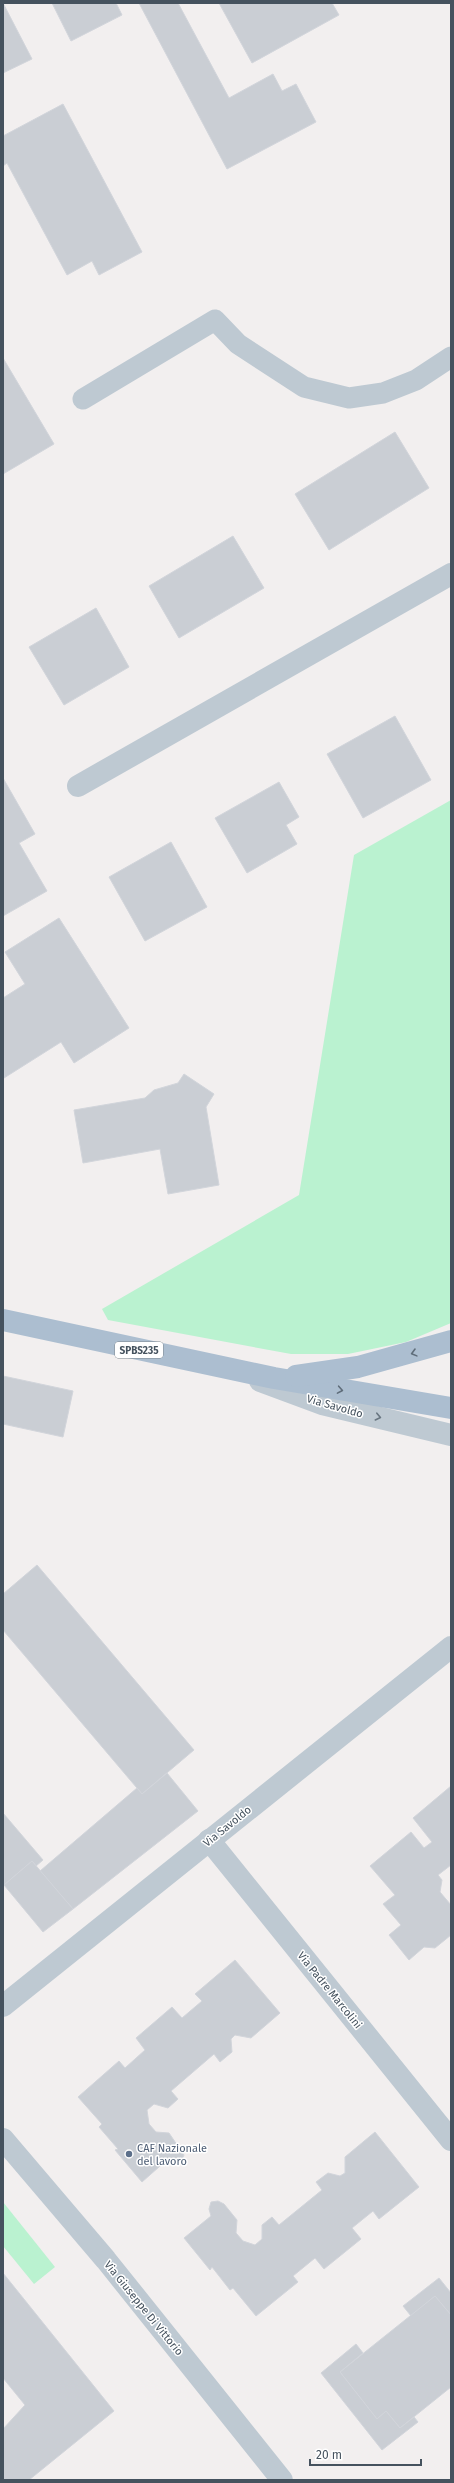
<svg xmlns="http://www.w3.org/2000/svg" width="454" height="2483" font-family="'Fira Sans',sans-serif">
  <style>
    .green { fill: #baf2d0 }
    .building { fill: #caced4; stroke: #d2d5db }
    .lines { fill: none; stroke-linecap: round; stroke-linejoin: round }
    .service { stroke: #bec9d2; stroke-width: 21 }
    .minor { stroke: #bec9d2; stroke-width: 22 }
    .primary { stroke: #acbed0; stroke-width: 22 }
    .oneway { stroke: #5f6d7a }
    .oneway2 { stroke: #697681 }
    .service-dot { fill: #5c6f8a; stroke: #fff; stroke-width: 1.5 }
    .labels { text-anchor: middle; stroke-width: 3; stroke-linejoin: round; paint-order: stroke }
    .shield { fill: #fff; stroke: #7d868e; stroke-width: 1 }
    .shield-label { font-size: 10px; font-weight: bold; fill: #45525e }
    .street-label { font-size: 11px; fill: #45525e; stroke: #fff }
    .service-label { font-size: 11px; fill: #4e5e75; stroke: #fff; text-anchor: start }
  </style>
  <rect width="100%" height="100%" fill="#f2efef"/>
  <g class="green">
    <polygon points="451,800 451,1323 406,1342 348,1354 291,1354 108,1320 102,1309 299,1195 354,855"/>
    <polygon points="3,2202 55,2267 34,2284 3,2246"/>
  </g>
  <g class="building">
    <polygon points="3,3 32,59 3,73"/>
    <polygon points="52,3 116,3 122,15 71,41"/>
    <polygon points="139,3 178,3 229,98 273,74 282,91 296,84 316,122 227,169"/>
    <polygon points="219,3 332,3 339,15 252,63"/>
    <polygon points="63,104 142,252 99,275 92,261 67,275 7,163 3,166 3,136"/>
    <polygon points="3,358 54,444 3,474"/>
    <polygon points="395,432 429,488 329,550 295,494"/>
    <polygon points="233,536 264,588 179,638 149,586"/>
    <polygon points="96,608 129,667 64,705 29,647"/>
    <polygon points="395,716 431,780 363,818 327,754"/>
    <polygon points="3,778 35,834 19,843 47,891 3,916"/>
    <polygon points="279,782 299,817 286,825 297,844 247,873 215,818"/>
    <polygon points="171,842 207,907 145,941 109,877"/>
    <polygon points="59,918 129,1028 74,1063 61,1042 4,1078 3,998 25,984 5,952"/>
    <polygon points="184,1074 214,1094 206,1107 219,1185 168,1194 160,1149 83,1163 74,1110 145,1098 154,1090 178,1083"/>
    <polygon points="3,1376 73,1391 63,1437 3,1424"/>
    <polygon points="37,1565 194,1750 142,1794 3,1630 3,1594"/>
    <polygon points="167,1773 198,1811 73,1909 40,1871 137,1788 142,1794"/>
    <polygon points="451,1786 451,1865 438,1875 442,1880 440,1892 451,1905 451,1935 435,1948 424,1947 409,1960 389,1935 401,1925 383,1904 395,1895 370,1866 411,1832 424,1848 432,1842 413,1818"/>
    <polygon points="3,1813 43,1860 36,1866 32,1861 4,1885"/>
    <polygon points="32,1861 73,1909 43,1932 4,1885"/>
    <polygon points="235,1960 280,2013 251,2038 235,2035 231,2039 232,2052 220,2062 214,2054 171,2091 178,2099 168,2108 154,2104 147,2110 149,2124 156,2132 169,2133 184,2155 181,2162 174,2163 168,2159 142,2182 115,2150 118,2149 99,2127 102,2124 78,2097 119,2061 125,2068 145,2050 136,2038 172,2007 182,2018 202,2001 195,1994"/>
    <polygon points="375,2132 419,2187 379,2219 373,2211 352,2228 361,2239 324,2269 315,2258 293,2276 298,2282 256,2316 233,2288 230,2290 212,2267 210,2270 184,2238 211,2216 209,2209 211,2202 218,2201 224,2204 237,2220 236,2233 243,2241 255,2245 262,2239 262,2225 272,2217 279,2225 322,2190 316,2182 328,2173 340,2176 345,2173 345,2157"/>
    <polygon points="3,2273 114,2411 29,2480 3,2480 3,2429 25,2405 3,2378"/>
    <polygon points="439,2278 451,2293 451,2315 435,2296 411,2316 403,2306"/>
    <polygon points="435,2296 451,2315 451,2387 400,2428 386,2411 377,2419 340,2372"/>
    <polygon points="356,2344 363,2353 340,2372 377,2419 386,2411 400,2428 414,2417 418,2422 382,2450 321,2373"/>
  </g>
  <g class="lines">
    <polyline class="service" points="83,399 215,320 238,344 304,387 349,398 383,393 416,380 451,357"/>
    <g class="minor">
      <polyline points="78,786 451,574"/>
      <polyline points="260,1381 322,1404 451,1435"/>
      <polyline points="209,1840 451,2140"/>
      <polyline points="3,2006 451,1647"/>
      <polyline points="3,2139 106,2260 282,2480"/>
    </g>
    <g class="primary">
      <polyline points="3,1320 274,1378 451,1408"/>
      <polyline points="296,1376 358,1367 451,1341"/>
    </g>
  </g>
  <defs><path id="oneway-chevron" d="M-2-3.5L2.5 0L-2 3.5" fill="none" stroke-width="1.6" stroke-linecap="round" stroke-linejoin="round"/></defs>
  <g class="oneway">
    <use href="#oneway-chevron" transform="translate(414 1353) rotate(165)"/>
    <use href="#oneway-chevron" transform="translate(340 1390) rotate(10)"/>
  </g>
  <use class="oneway2" href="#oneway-chevron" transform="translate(378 1417) rotate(13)"/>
  <circle class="service-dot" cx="129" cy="2154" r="4"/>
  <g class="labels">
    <rect class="shield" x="115" y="1342" width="48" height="16" rx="3"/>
    <g class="shield-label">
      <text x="139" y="1354">SPBS235</text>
    </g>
    <g class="street-label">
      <text transform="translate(335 1406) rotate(16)" y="4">Via Savoldo</text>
      <text transform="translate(227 1826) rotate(-39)" y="4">Via Savoldo</text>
      <text transform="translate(330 1990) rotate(51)" y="4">Via Padre Marcolini</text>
      <text transform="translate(144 2308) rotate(51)" y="4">Via Giuseppe Di Vittorio</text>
    </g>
    <g class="service-label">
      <text x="137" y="2152">CAF Nazionale<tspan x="137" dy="13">del lavoro</tspan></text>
    </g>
  </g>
  <rect width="454" height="2483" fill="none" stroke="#45525e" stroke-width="8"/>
  <path d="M310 2459v6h111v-6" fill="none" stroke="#45525e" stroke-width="2"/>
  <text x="316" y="2459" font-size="12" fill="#45525e" stroke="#ffffff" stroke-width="3" paint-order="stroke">20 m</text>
</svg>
